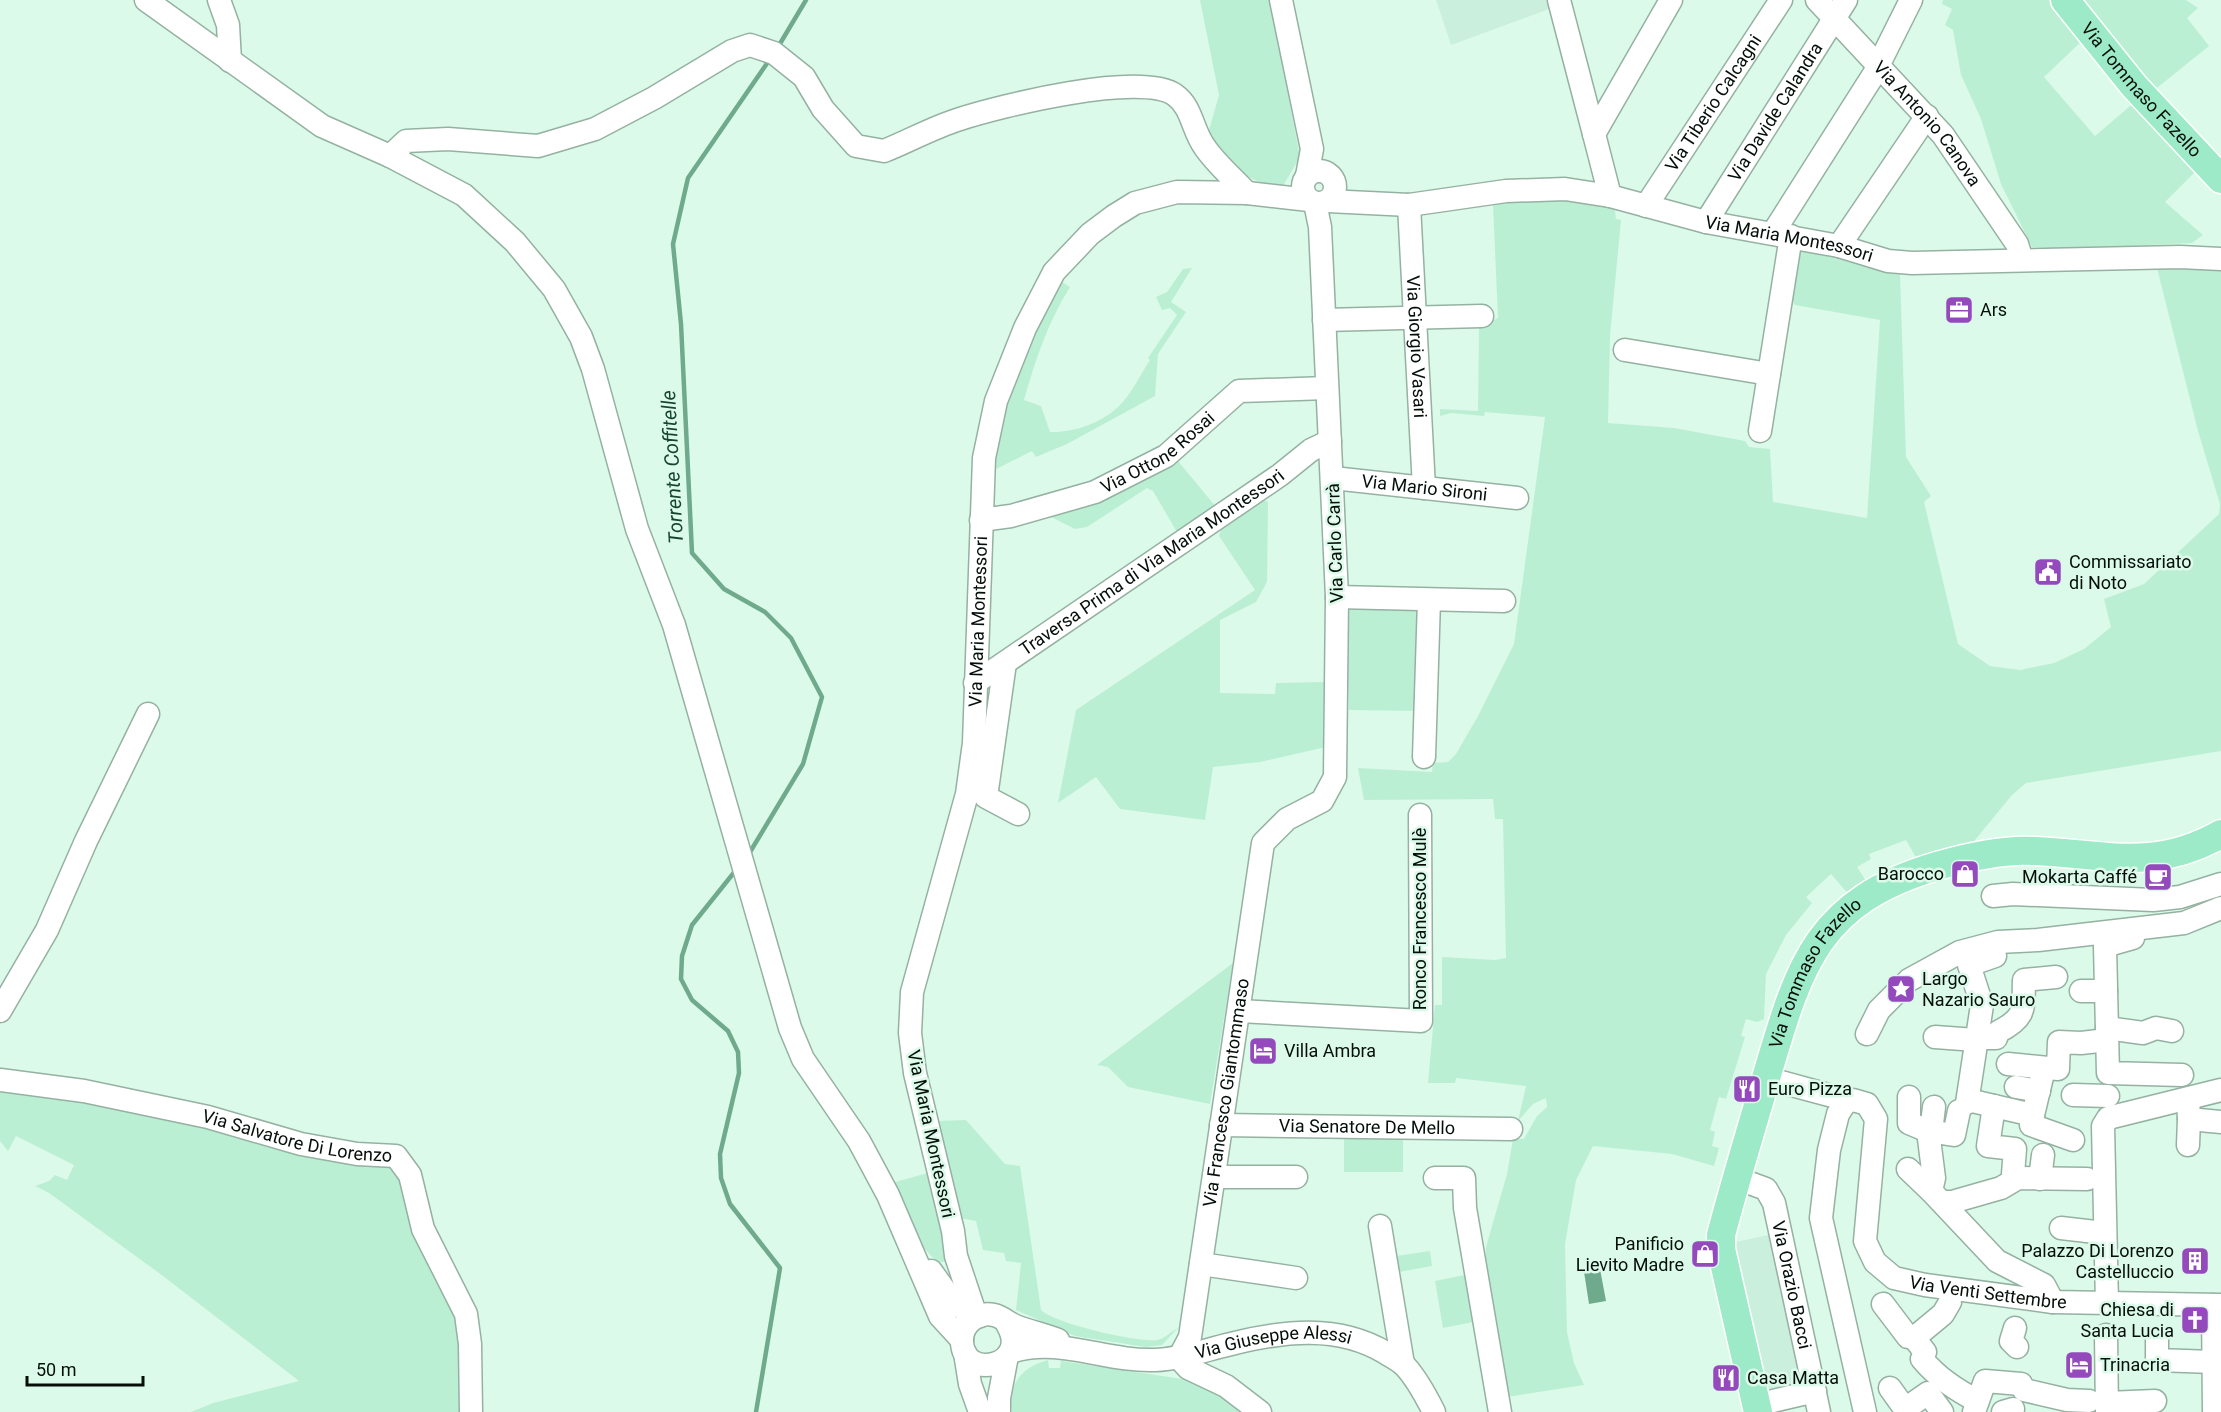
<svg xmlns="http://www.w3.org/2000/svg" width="2221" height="1412" font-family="Roboto,sans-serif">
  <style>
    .built { fill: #caefdc }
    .green { fill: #bbefd3 }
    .water { fill: #6faa8c }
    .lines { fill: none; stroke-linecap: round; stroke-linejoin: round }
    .stream { stroke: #6faa8c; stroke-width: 4.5 }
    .minor-casing { stroke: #95b1a2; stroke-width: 25 }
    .major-casing { stroke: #fff; stroke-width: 31 }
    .minor { stroke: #fff; stroke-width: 22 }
    .major { stroke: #9deac8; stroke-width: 28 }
    .labels { text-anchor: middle; stroke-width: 5; stroke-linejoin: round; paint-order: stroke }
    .street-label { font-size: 18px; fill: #050f09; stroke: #dcfae9 }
    .poi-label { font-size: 18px; fill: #050f09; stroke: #dcfae9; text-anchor: start }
    .water-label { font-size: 20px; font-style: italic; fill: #154530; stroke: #dcfae9 }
  </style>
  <rect width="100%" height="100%" fill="#dcfae9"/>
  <g class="built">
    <polygon points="1436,0 1546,0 1549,9 1451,45"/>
    <polygon points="1773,1234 1806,1380 1762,1390 1731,1243"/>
  </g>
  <g class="green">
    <path d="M1200,0H1270L1300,157L1283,186C1247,185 1235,166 1211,142L1208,134L1219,95Z"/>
    <polygon points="1943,0 2053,0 2083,40 2044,77 2095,136 2137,100 2199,168 2165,202 2203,235 2192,243 2066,249 2032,247 2001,184 1981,119 1961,75 1953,30 1945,25 1952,9 1942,4"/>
    <polygon points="2072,0 2186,0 2198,8 2187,18 2209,46 2153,91"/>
    <polygon points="1555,198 1614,205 1616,219 1621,220 1610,336 1608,423 1674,428 1745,441 1749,447 1770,449 1773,502 1867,518 1880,320 1795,305 1790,298 1800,244 1900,274 1906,457 1931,496 1924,502 1958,644 1990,666 2020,670 2054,663 2084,649 2111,627 2104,599 2144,584 2219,514 2220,504 2198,431 2157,268 2221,270 2221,751 2026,783 2012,795 1966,851 1918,861 1906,840 1869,854 1871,859 1857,867 1868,884 1850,896 1831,874 1806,897 1812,903 1786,935 1766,974 1764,1019 1757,1022 1746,1019 1741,1036 1745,1037 1726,1099 1719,1097 1710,1130 1715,1132 1712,1146 1719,1148 1714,1166 1672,1154 1593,1146 1576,1180 1565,1244 1567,1332 1574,1363 1584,1385 1507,1397 1484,1285 1486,1247 1507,1174 1513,1139 1524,1139 1537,1116 1547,1107 1546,1098 1533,1104 1518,1121 1526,1086 1456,1078 1455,1083 1428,1083 1435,1005 1442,1005 1442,957 1495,960 1506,958 1503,819 1495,819 1493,799 1364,800 1358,768 1432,772 1433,763 1448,762 1456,754 1478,716 1514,644 1545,417 1485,412 1484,416 1451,413 1440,416 1440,409 1478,411 1479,327 1498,318 1493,205 1511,200"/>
    <path d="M1192,268L1171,302L1186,312L1158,354L1155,396L1067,444L1036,457L1032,451L994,470C998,413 1030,329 1062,282L1070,287C1048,322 1035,361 1024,400L1041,406L1050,432C1073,433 1101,423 1118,407C1131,395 1140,375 1150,360L1148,358L1177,315L1170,308L1162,310L1156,297L1167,292L1183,269Z"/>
    <polygon points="1178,461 1216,507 1177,532 1153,491 1147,488 1087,527 1075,529 1049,516 1107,496"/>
    <polygon points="1261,499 1268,502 1267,582 1256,602 1220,620 1220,693 1275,694 1276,683 1324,682 1326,747 1260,762 1213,767 1205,820 1120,809 1096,777 1058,803 1076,710 1255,590 1219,536 1223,524"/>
    <polygon points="1346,608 1419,610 1415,711 1349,710"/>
    <polygon points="1233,963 1210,1104 1128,1087 1108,1067 1097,1065"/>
    <polygon points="0,1090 47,1091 393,1160 457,1302 467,1412 191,1412 213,1403 299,1381 163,1276 49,1193 35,1186 49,1181 55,1175 67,1180 74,1165 16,1136 8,1151 0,1141"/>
    <path d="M966,1120L1005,1164L1020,1166L1041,1310C1053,1323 1139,1343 1157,1340C1164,1339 1172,1331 1178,1328L1162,1345L1146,1347L1075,1336L1016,1310L1021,1263L1006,1261L1004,1253L983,1250L976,1221L960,1218L936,1121Z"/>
    <rect x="1344" y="1137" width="59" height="35"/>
    <polygon points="931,1172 949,1256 946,1261 938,1263 921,1245 892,1183"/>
    <polygon points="1430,1251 1432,1266 1399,1272 1396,1256"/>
    <polygon points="1469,1274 1473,1322 1443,1328 1435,1281"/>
    <path d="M1048,1360L1049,1368H1060L1061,1361L1203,1382L1249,1412H1012C1007,1384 1022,1367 1048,1360Z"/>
  </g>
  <polygon class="water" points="1600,1269 1606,1301 1589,1304 1584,1272"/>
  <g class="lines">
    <g class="stream">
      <polyline points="778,47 806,0"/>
      <polyline points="747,857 803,764 822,697 791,638 765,612 724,589 692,553 681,324 673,244 688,178 770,59"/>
      <polyline points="736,870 692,925 682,956 681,979 692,1000 728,1031 738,1052 739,1073 720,1154 721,1178 730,1204 780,1268 756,1412"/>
    </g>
    <g class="minor-casing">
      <g id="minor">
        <polyline points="146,0 322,126 390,156 464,195 515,242 554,289 581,337 593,369 637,529 674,625 790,1028 803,1059 859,1141 888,1195 940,1316 962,1340"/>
        <polyline points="219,0 228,25 230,61"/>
        <polyline points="1281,0 1312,149 1307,176"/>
        <polyline points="1559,0 1594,134"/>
        <path id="s1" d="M1817,0L1943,135L2017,244L2022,260"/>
        <path d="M390,156L406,141L448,139L538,146L595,129L654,98L732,51L750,45L774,53L804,77L823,109L856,146L884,151C909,141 934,127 960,119C1000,106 1141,71 1175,95C1192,107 1192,129 1204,146C1215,163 1233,178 1247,193"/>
        <circle cx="1319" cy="187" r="16"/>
        <polyline points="1610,196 1594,134 1671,0"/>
        <path id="s2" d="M1328,201L1409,205L1506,191L1565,189L1610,196L1706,222L1839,246L1888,261L1912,263L2180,257L2221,259"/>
        <path id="s3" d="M1409,205L1424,488"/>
        <path id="s4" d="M1646,206L1781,0"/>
        <path id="s5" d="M1706,222L1846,0"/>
        <polyline points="1773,233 1874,74 1911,0"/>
        <polyline points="1839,246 1927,116"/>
        <polyline points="1324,320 1482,316"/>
        <polyline points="1625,350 1769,374"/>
        <polyline points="1760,431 1791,236"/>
        <path id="s6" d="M1333,478L1517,498"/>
        <path id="s7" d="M981,520L1011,516L1095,492L1166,456L1239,391L1327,388"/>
        <polyline points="1337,597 1504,601"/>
        <polyline points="1005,663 986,797 1018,814"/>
        <path id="s8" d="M975,683L1280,475L1311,450L1330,441"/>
        <polyline points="1424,757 1429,600"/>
        <polyline points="1993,896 2013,894 2153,900 2180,897 2221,884"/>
        <polyline points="2133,938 2105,946 2108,1073 2182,1075"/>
        <polyline points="2081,991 2106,991"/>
        <polyline points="0,1011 47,930 86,841 148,714"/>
        <polyline points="1239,1011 1421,1021 1420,815"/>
        <polyline points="2107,1028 2143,1033 2156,1028 2172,1031"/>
        <polyline points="1867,1034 1879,1010 1909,980 1960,952 1998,942 2038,940 2184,923 2221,908"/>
        <polyline points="1935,1037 1976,1040"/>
        <path d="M1976,1038H1996L1998,1032C2027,1017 2023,1009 2024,980L2056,977"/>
        <polyline points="2008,1064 2058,1069 2059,1042 2081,1043 2107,1040"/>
        <polyline points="1766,1078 1836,1097 1845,1103"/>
        <path id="s9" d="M0,1080L84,1091L208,1117L301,1144L357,1154L396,1156L410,1175L423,1229L466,1314L470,1344L471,1412"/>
        <polyline points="2016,1087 2039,1091"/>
        <polyline points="2073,1095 2108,1096"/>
        <polyline points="1909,1097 1909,1123 1928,1131"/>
        <polyline points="2188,1099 2189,1119 2221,1122"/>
        <polyline points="1968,1100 2033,1115 2031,1125 2073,1140"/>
        <polyline points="1967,1103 1982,1005 1969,965 1995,956"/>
        <polyline points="1994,1106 1988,1146 2015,1149 2013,1174 2015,1179"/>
        <polyline points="1959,1111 1954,1135 1928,1131 1934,1178 1931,1191 1997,1261 2044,1285 2053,1302"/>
        <polyline points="2033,1115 2042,1077"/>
        <path id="s10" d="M1221,1125L1511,1129"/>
        <polyline points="1931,1132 1934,1107"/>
        <polyline points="2188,1145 2189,1119"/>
        <polyline points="1908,1169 1931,1191"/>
        <polyline points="1214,1177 1296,1177"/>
        <polyline points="1435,1178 1464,1178 1465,1208 1500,1412"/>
        <path id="s11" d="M1736,1178L1766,1189L1774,1203L1819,1412"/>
        <polyline points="2040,1179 2043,1155"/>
        <polyline points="1943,1202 1952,1202 2001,1188 2018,1178 2087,1179"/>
        <polyline points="1380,1226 1403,1364"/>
        <polyline points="2061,1228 2104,1233"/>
        <polyline points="1201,1264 1296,1278"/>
        <path d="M931,1271C945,1290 955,1310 980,1316"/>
        <polyline points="1883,1304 1908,1337 1914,1338 1943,1314 1950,1302"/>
        <polyline points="2107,1304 2103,1126 2108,1118 2221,1090"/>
        <polyline points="2213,1305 2214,1412"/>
        <path d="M1007,1324C1033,1367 961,1382 962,1340C962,1324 978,1311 994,1315C1003,1317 1009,1324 1018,1327C1032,1332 1046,1335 1058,1340"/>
        <path id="s12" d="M965,1327L973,1307L956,1256L953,1231L915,1073L910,1033L912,992L967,794L974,743L984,458L996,401L1025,328L1054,272L1090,234L1114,216L1135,203L1177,192L1247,193L1309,200"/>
        <polyline points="2015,1328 2011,1341 2017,1347"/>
        <polyline points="2106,1335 2107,1412"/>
        <path d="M1914,1338L1925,1352L1922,1359C1938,1378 1955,1389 1977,1401"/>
        <polyline points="2157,1339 2157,1360 2213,1362"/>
        <path id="s13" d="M1010,1352C1058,1336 1106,1362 1155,1360C1181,1359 1205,1350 1231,1344C1283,1331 1338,1324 1386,1353C1392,1357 1400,1361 1405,1366C1417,1379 1426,1396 1434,1412"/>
        <polyline points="965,1353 970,1384 980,1412"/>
        <polyline points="1890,1388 1905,1409 1928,1393 1942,1412"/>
        <polyline points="2107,1403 2155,1401"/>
        <polyline points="1756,1405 1815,1391"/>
        <polyline points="999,1412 999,1398 1007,1356"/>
        <path id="s14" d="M1260,1412L1226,1386L1188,1368L1179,1358L1190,1337L1263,843L1287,819L1322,801L1335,777L1337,597L1320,227L1315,203"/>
        <path id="s15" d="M1865,1412L1821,1218L1829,1150L1838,1114L1845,1103L1853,1100L1867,1104L1876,1119L1865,1241L1875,1262L1894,1278L1925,1285L2053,1302L2221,1305"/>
        <polyline points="1974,1412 1985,1381 2021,1384 2024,1390 2067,1400 2089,1401"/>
        <polyline points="2003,1412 2013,1409"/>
      </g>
    </g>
    <g class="major-casing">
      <g id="major">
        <path id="s16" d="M2065,0L2134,86L2221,179"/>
        <path id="s17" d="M1758,1412L1721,1249V1235C1735,1182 1751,1130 1766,1078C1799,967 1815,902 1937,866C1968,857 2003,849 2035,851C2105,854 2154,872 2221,834"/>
      </g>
    </g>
    <use href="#minor" class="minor"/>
    <use href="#major" class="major"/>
  </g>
  <defs>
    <g id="office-square" transform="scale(1.5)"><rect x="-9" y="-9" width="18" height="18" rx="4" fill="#944abd" stroke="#dcfae9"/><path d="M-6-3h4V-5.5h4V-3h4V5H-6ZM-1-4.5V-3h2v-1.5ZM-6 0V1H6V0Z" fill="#fff"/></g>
    <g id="civic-square" transform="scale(1.5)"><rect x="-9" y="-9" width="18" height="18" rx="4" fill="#944abd" stroke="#dcfae9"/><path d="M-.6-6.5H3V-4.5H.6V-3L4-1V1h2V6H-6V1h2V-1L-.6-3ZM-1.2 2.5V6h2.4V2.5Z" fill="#fff"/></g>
    <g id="shop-square" transform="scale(1.5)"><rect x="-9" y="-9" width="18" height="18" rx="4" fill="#944abd" stroke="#dcfae9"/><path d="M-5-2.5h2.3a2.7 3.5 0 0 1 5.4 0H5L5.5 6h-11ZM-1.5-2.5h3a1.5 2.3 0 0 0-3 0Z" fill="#fff"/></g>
    <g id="cafe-square" transform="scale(1.5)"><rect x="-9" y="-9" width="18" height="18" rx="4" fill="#944abd" stroke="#dcfae9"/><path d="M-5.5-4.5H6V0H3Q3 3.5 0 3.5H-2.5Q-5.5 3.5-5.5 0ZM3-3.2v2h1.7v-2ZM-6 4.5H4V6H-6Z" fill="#fff"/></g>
    <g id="sight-square" transform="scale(1.5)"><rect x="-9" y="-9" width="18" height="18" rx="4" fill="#944abd" stroke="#dcfae9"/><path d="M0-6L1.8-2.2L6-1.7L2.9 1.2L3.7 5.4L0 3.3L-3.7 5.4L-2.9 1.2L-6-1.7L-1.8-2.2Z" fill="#fff"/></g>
    <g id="hotel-square" transform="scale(1.5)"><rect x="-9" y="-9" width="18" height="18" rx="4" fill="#944abd" stroke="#dcfae9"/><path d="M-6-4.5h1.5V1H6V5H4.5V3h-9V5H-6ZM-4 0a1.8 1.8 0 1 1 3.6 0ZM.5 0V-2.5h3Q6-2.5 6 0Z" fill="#fff"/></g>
    <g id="restaurant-square" transform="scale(1.5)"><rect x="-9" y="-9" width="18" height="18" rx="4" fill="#944abd" stroke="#dcfae9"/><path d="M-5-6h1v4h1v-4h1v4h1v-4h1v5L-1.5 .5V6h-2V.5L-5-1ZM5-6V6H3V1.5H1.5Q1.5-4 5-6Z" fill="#fff"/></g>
    <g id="building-square" transform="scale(1.5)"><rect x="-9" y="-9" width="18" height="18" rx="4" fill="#944abd" stroke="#dcfae9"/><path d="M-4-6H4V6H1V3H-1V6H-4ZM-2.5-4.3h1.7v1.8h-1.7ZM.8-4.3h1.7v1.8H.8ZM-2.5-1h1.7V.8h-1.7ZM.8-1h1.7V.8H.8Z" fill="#fff"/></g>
    <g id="church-square" transform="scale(1.5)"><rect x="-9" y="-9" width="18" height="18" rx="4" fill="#944abd" stroke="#dcfae9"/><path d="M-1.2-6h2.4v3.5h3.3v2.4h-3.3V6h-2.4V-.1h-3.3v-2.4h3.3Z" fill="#fff"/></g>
  </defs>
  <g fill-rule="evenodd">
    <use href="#office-square" x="1959" y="310"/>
    <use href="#civic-square" x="2048" y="572"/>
    <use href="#shop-square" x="1965" y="874"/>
    <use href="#cafe-square" x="2158" y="877"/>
    <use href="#sight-square" x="1901" y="989"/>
    <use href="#hotel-square" x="1263" y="1051"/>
    <use href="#restaurant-square" x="1747" y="1089"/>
    <use href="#shop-square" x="1705" y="1254"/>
    <use href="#building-square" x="2195" y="1261"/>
    <use href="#church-square" x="2195" y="1320"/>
    <use href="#hotel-square" x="2079" y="1365"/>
    <use href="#restaurant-square" x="1726" y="1378"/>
  </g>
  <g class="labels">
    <g class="street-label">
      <text dy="6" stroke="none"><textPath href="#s16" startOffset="118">Via Tommaso Fazello</textPath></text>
      <text dy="6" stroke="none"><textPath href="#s4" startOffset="123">Via Tiberio Calcagni</textPath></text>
      <text dy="6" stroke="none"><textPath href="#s5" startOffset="130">Via Davide Calandra</textPath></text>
      <text dy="6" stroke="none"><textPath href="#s1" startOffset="166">Via Antonio Canova</textPath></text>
      <text dy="6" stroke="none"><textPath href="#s2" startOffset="468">Via Maria Montessori</textPath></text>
      <text dy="6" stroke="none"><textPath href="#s3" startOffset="142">Via Giorgio Vasari</textPath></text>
      <text dy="6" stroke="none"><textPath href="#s7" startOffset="192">Via Ottone Rosai</textPath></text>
      <text dy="6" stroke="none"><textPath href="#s6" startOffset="92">Via Mario Sironi</textPath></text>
      <text transform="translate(1335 543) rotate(-92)" y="6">Via Carlo Carrà</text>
      <text dy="6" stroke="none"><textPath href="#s8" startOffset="214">Traversa Prima di Via Maria Montessori</textPath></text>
      <text dy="6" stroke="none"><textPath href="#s12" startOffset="723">Via Maria Montessori</textPath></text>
      <text transform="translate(1420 919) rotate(-90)" y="6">Ronco Francesco Mulè</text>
      <text dy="6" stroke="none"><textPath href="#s17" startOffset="462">Via Tommaso Fazello</textPath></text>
      <text dy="6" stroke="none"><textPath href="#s14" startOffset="369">Via Francesco Giantommaso</textPath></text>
      <text dy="6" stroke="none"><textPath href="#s10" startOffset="146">Via Senatore De Mello</textPath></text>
      <text transform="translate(931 1134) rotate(78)" y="6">Via Maria Montessori</text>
      <text dy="6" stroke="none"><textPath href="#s9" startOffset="303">Via Salvatore Di Lorenzo</textPath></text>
      <text dy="6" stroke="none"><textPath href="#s11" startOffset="132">Via Orazio Bacci</textPath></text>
      <text dy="6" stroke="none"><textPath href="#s15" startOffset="624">Via Venti Settembre</textPath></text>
      <text dy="6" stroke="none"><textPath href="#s13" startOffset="267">Via Giuseppe Alessi</textPath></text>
    </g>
    <g class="poi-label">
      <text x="1980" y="316">Ars</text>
      <text x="2069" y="568">Commissariato<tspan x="2069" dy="21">di Noto</tspan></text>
      <text x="1944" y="880" text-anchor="end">Barocco</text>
      <text x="2137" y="883" text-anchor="end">Mokarta Caffé</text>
      <text x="1922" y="985">Largo<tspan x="1922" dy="21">Nazario Sauro</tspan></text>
      <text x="1284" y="1057">Villa Ambra</text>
      <text x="1768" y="1095">Euro Pizza</text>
      <text x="1684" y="1250" text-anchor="end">Panificio<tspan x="1684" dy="21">Lievito Madre</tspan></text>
      <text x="2174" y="1257" text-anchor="end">Palazzo Di Lorenzo<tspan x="2174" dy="21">Castelluccio</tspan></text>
      <text x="2174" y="1316" text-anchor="end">Chiesa di<tspan x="2174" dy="21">Santa Lucia</tspan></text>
      <text x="2100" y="1371">Trinacria</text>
      <text x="1747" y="1384">Casa Matta</text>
    </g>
    <g class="water-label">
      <text transform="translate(672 467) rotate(-93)" y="7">Torrente Coffitelle</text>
    </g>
  </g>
  <path d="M27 1376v9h116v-9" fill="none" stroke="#050f09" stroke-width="3"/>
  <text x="36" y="1376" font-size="18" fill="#050f09" stroke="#dcfae9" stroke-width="4.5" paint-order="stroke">50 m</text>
</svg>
